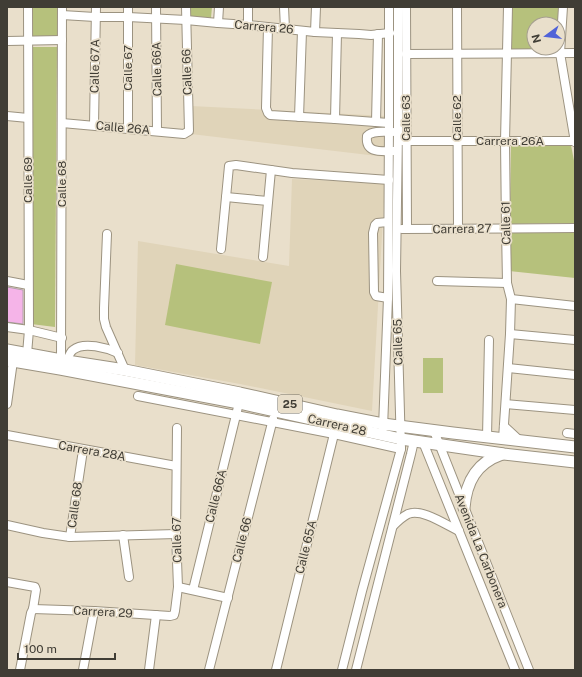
<svg xmlns="http://www.w3.org/2000/svg" width="582" height="677" font-family="'Public Sans',sans-serif">
  <style>
    .built { fill: #e0d4b9 }
    .green { fill: #b6c17c }
    .building { fill: #f5b4e8; stroke: #b2a0ae }
    .lines { fill: none; stroke-linecap: round; stroke-linejoin: round }
    .minor-casing { stroke: #9c9380; stroke-width: 10 }
    .major-casing { stroke: #9c9380; stroke-width: 13 }
    .minor { stroke: #fff; stroke-width: 8 }
    .major { stroke: #fff; stroke-width: 11 }
    .labels { text-anchor: middle; stroke-width: 3.5; stroke-linejoin: round; paint-order: stroke }
    .shield { fill: #e9dfcb; stroke: #736e62; stroke-width: 1 }
    .shield-label { font-size: 11px; font-weight: bold; fill: #403d35 }
    .street-label { font-size: 12px; fill: #403d35; stroke: #e9dfcb }
  </style>
  <rect width="100%" height="100%" fill="#e9dfcb"/>
  <g class="built">
    <polygon points="191,106 387,116 386,157 191,134"/>
    <polygon points="292,179 385,183 372,411 240,384 135,365 138,241 289,266"/>
  </g>
  <g class="green">
    <rect x="32" y="7" width="28" height="30"/>
    <polygon points="191,7 212,7 211,18 191,16"/>
    <polygon points="510,7 559,7 558,24 534,24 534,48 556,48 556,51 509,51"/>
    <polygon points="32,47 57,47 55,327 31,324"/>
    <polygon points="511,145 571,145 575,166 575,223 510,224"/>
    <polygon points="512,231 575,232 575,278 509,271"/>
    <polygon points="176,264 272,282 260,344 165,325"/>
    <rect x="423" y="358" width="20" height="35"/>
  </g>
  <polygon class="building" points="7,287 23,290 23,324 7,322"/>
  <g class="lines">
    <g class="minor-casing">
      <g id="minor">
        <polyline points="128,7 128,129"/>
        <polyline points="156,7 157,131"/>
        <polyline points="284,7 285,29"/>
        <polyline points="406,7 407,229"/>
        <polyline points="457,7 458,229"/>
        <polyline points="563,7 560,53 575,142"/>
        <polyline points="62,15 95,17 128,17 186,20 218,23 248,25 315,32 359,34 371,35 390,33"/>
        <polyline points="218,23 219,7"/>
        <polyline points="248,25 248,7"/>
        <polyline points="268,27 266,108 268,113 270,115 335,119 389,123"/>
        <polyline points="315,32 316,7"/>
        <polyline points="7,41 62,40"/>
        <polyline points="406,54 575,53"/>
        <polyline points="7,116 28,118"/>
        <polyline points="299,117 302,31"/>
        <polyline points="335,119 337,33"/>
        <polyline points="376,122 378,34"/>
        <polyline points="62,123 184,134 189,131 186,7"/>
        <polyline points="94,125 96,7"/>
        <path d="M393,132C385,132 373,130 367,136C365,154 381,151 395,151"/>
        <polyline points="402,141 575,141"/>
        <polyline points="226,197 268,201"/>
        <polyline points="402,229 575,228"/>
        <polyline points="107,234 104,308 104,319 106,327 125,370"/>
        <polyline points="221,249 229,166 236,165 292,173 389,180"/>
        <polyline points="263,257 271,170"/>
        <polyline points="7,281 28,285"/>
        <polyline points="437,281 507,283"/>
        <polyline points="388,298 376,296 374,292 373,233 375,225 377,223 388,222"/>
        <polyline points="511,299 575,306"/>
        <polyline points="7,327 29,330 62,338"/>
        <polyline points="510,334 575,340"/>
        <polyline points="27,354 29,330 28,7"/>
        <polyline points="61,360 62,7"/>
        <path d="M67,361C68,358 70,352 73,350C84,341 107,348 118,353"/>
        <polyline points="508,368 575,375"/>
        <polyline points="138,396 334,434 401,449"/>
        <polyline points="7,404 13,361"/>
        <polyline points="506,404 575,410"/>
        <polyline points="504,426 519,440"/>
        <polyline points="383,428 388,298 389,123 389,7"/>
        <polyline points="434,431 529,670"/>
        <polyline points="567,433 575,434"/>
        <polyline points="7,435 176,466"/>
        <polyline points="487,437 489,340"/>
        <polyline points="503,439 510,334 511,299 507,283 506,228 505,141 508,7"/>
        <polyline points="423,442 515,670"/>
        <polyline points="7,525 43,533 70,537 176,534"/>
        <path d="M393,526C397,522 402,517 408,514C422,508 446,525 459,531"/>
        <polyline points="123,535 129,577"/>
        <polyline points="70,537 83,450"/>
        <polyline points="7,582 35,587 36,590 33,609 31,613 20,670"/>
        <polyline points="178,587 228,598"/>
        <polyline points="193,590 239,403"/>
        <polyline points="33,609 94,611 170,616 174,615 175,611 178,587 176,534 177,428"/>
        <polyline points="83,670 94,611"/>
        <polyline points="149,670 156,615"/>
        <polyline points="209,670 273,419"/>
        <polyline points="276,670 335,430"/>
        <polyline points="342,670 362,591 401,449 396,271 398,132 398,7"/>
        <polyline points="356,670 411,454 414,441"/>
      </g>
    </g>
    <g class="major-casing">
      <g id="major">
        <polyline points="7,350 67,361 125,370 240,393 337,415 383,424 453,433 575,447"/>
        <polyline points="7,360 60,369 239,403 401,439 504,454 575,462"/>
        <path d="M464,508C466,482 476,463 502,454"/>
      </g>
    </g>
    <use href="#minor" class="minor"/>
    <use href="#major" class="major"/>
  </g>
  <g class="labels">
    <rect class="shield" x="278" y="395" width="24" height="18" rx="3"/>
    <g class="shield-label">
      <text x="290" y="408">25</text>
    </g>
    <g class="street-label">
      <text transform="translate(264 27) rotate(5)" y="4">Carrera 26</text>
      <text transform="translate(95 66) rotate(-89)" y="4">Calle 67A</text>
      <text transform="translate(128 68) rotate(-90)" y="4">Calle 67</text>
      <text transform="translate(157 69) rotate(-91)" y="4">Calle 66A</text>
      <text transform="translate(187 72) rotate(-92)" y="4">Calle 66</text>
      <text transform="translate(406 118) rotate(-90)" y="4">Calle 63</text>
      <text transform="translate(457 118) rotate(-90)" y="4">Calle 62</text>
      <text transform="translate(123 128) rotate(5)" y="4">Calle 26A</text>
      <text x="510" y="145">Carrera 26A</text>
      <text transform="translate(28 180) rotate(-90)" y="4">Calle 69</text>
      <text transform="translate(62 184) rotate(-90)" y="4">Calle 68</text>
      <text transform="translate(506 223) rotate(-91)" y="4">Calle 61</text>
      <text transform="translate(462 229) rotate(-1)" y="4">Carrera 27</text>
      <text transform="translate(398 342) rotate(-91)" y="4">Calle 65</text>
      <text transform="translate(337 425) rotate(13)" y="4">Carrera 28</text>
      <text transform="translate(92 451) rotate(10)" y="4">Carrera 28A</text>
      <text transform="translate(216 496) rotate(-76)" y="4">Calle 66A</text>
      <text transform="translate(75 505) rotate(-82)" y="4">Calle 68</text>
      <text transform="translate(177 540) rotate(-91)" y="4">Calle 67</text>
      <text transform="translate(242 540) rotate(-76)" y="4">Calle 66</text>
      <text transform="translate(306 547) rotate(-76)" y="4">Calle 65A</text>
      <text transform="translate(481 551) rotate(68)" y="4">Avenida La Carbonera</text>
      <text transform="translate(103 612) rotate(3)" y="4">Carrera 29</text>
    </g>
  </g>
  <rect width="582" height="677" fill="none" stroke="#403d35" stroke-width="16"/>
  <g transform="translate(546 36) rotate(255)"><circle r="19" fill="#e9dfcb" stroke="#a59e8f"/>
  <path d="M0-3L7 15L0 10L-7 15Z" fill="#5063d8"/>
  <text y="-6" font-size="11" font-weight="bold" text-anchor="middle" fill="#403d35">N</text>
  </g>
  <path d="M18 653v6h97v-6" fill="none" stroke="#403d35" stroke-width="2"/>
  <text x="24" y="653" font-size="12" fill="#403d35" stroke="#e9dfcb" stroke-width="3" paint-order="stroke">100 m</text>
</svg>
